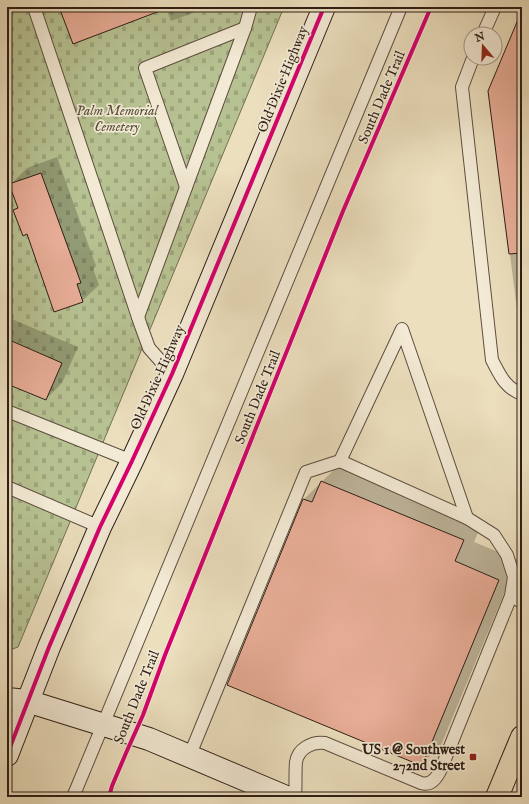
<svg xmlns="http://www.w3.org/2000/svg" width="529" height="804" font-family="'IM FELL English',serif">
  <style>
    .cemetery { fill: url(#cemetery-stones); stroke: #727054 }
    .shadow { fill: #0003 }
    .building { fill: #e8ad97; stroke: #2d1e16 }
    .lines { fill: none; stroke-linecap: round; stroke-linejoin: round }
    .lane-casing { stroke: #5d4e40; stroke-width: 14 }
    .secondary-casing { stroke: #2d1e16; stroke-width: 24 }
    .highway-casing { stroke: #2d1e16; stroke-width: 24 }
    .lane { stroke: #f3ead5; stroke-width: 12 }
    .secondary { stroke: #f3ead5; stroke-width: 22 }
    .highway { stroke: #ecdfbe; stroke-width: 22 }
    .cycleway-casing { stroke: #f3ead5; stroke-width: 6 }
    .cycleway { stroke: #d6006c; stroke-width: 4 }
    .poi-dot { fill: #8f2418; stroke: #f3ead5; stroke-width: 1.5 }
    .labels { text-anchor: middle; stroke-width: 3.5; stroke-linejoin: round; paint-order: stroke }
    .street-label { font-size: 14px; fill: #2d1e16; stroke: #f3ead5 }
    .park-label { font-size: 14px; font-style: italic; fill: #564f3b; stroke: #f3ead5 }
    .poi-label { font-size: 14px; font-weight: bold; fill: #2d1e16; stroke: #f3ead5; text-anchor: end }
  </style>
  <defs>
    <pattern id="cemetery-stones" width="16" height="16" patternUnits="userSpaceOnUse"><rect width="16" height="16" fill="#b7c292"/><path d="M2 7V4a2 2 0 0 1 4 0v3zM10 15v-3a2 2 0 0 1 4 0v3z" fill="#9ea67d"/></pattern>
  </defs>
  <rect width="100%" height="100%" fill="#ecdfbe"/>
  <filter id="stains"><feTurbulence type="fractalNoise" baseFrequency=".005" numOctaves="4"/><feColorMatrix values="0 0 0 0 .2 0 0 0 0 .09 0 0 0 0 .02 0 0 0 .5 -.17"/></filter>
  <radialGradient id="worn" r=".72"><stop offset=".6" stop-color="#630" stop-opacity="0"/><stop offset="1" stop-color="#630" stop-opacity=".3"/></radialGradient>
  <polygon class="cemetery" points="7,7 284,7 18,647 7,651"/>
  <g class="shadow">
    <polygon points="60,7 209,7 171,21 166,8 74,42"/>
    <polygon points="522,12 522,348 489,91"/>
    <polygon points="57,157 96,266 93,269 99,285 82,301 28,233 14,211 19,206 11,184 27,168"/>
    <polygon points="7,317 78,347 62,383 46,399 7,382"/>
    <polygon points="342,462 483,521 474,542 518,560 441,745 421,765 304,499"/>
  </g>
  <g class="building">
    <polygon points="59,7 165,7 165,9 73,44"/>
    <polygon points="522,10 522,253 509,254 488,91"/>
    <polygon points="41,173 81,283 77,284 83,302 54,312 27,234 23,236 13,210 18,208 9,184"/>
    <polygon points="7,339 62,363 46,400 7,384"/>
    <polygon points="321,481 464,540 455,561 499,580 422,766 227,685 303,499 312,502"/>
  </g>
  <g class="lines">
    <g class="lane-casing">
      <g id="lane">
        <polyline points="34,7 141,326 149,348 172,374"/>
        <polyline points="483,34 495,7"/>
        <path d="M473,58L462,87L492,360C500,375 505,388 522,394"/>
        <polyline points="186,187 145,68 245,28"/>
        <polyline points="138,317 245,28 251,7"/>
        <polyline points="7,411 132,461"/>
        <polyline points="340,461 467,518"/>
        <polyline points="7,487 100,527"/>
        <polyline points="511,596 522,602"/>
        <path d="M189,757L306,472L340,461L402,329L467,518L494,535L507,555L514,577L511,596L441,769C437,778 431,786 421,783L325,743C312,741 298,749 296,762C295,773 296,786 295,797"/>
        <polyline points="73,797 401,7"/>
      </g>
    </g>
    <g class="secondary-casing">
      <g id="secondary">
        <polyline points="7,699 27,701 149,739 286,797"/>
        <polyline points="7,755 49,647 100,527 132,461 172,374 324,7"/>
      </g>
    </g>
    <g class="highway-casing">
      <polyline id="highway" points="497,797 522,737"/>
    </g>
    <use href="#lane" class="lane"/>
    <use href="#secondary" class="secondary"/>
    <use href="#highway" class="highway"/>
    <g class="cycleway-casing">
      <g id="cycleway">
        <polyline points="7,755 49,647 100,527 132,461 172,374 324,7"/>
        <polyline points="109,797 112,786 126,753 143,715 165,655 343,211 431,7"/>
      </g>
    </g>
    <use href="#cycleway" class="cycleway"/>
  </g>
  <rect class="poi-dot" x="469" y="753" width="8" height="8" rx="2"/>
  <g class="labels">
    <g class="street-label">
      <text transform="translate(282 79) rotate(-68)" y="5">Old Dixie Highway</text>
      <text transform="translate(381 97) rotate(-67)" y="5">South Dade Trail</text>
      <text transform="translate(157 377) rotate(-66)" y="5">Old Dixie Highway</text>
      <text transform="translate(257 397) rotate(-68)" y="5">South Dade Trail</text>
      <text transform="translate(136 697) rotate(-68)" y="5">South Dade Trail</text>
    </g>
    <g class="park-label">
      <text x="117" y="115">Palm Memorial<tspan x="117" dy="16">Cemetery</tspan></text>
    </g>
    <g class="poi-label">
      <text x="465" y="754">US 1 @ Southwest<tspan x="465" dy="16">272nd Street</tspan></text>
    </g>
  </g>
  <rect width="529" height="804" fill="none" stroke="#ecdfbe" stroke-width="24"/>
  <rect x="8" y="8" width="513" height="788" fill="none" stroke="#2d1e16" stroke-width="2"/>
  <rect x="12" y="12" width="505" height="780" fill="none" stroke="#2d1e16"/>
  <g transform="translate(483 46) rotate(341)"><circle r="19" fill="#f3ead5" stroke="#a49889"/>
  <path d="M0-3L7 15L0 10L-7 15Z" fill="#8f2418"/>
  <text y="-6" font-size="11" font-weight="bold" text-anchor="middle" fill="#2d1e16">N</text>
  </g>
  <rect width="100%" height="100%" filter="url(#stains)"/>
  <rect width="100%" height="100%" fill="url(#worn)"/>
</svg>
